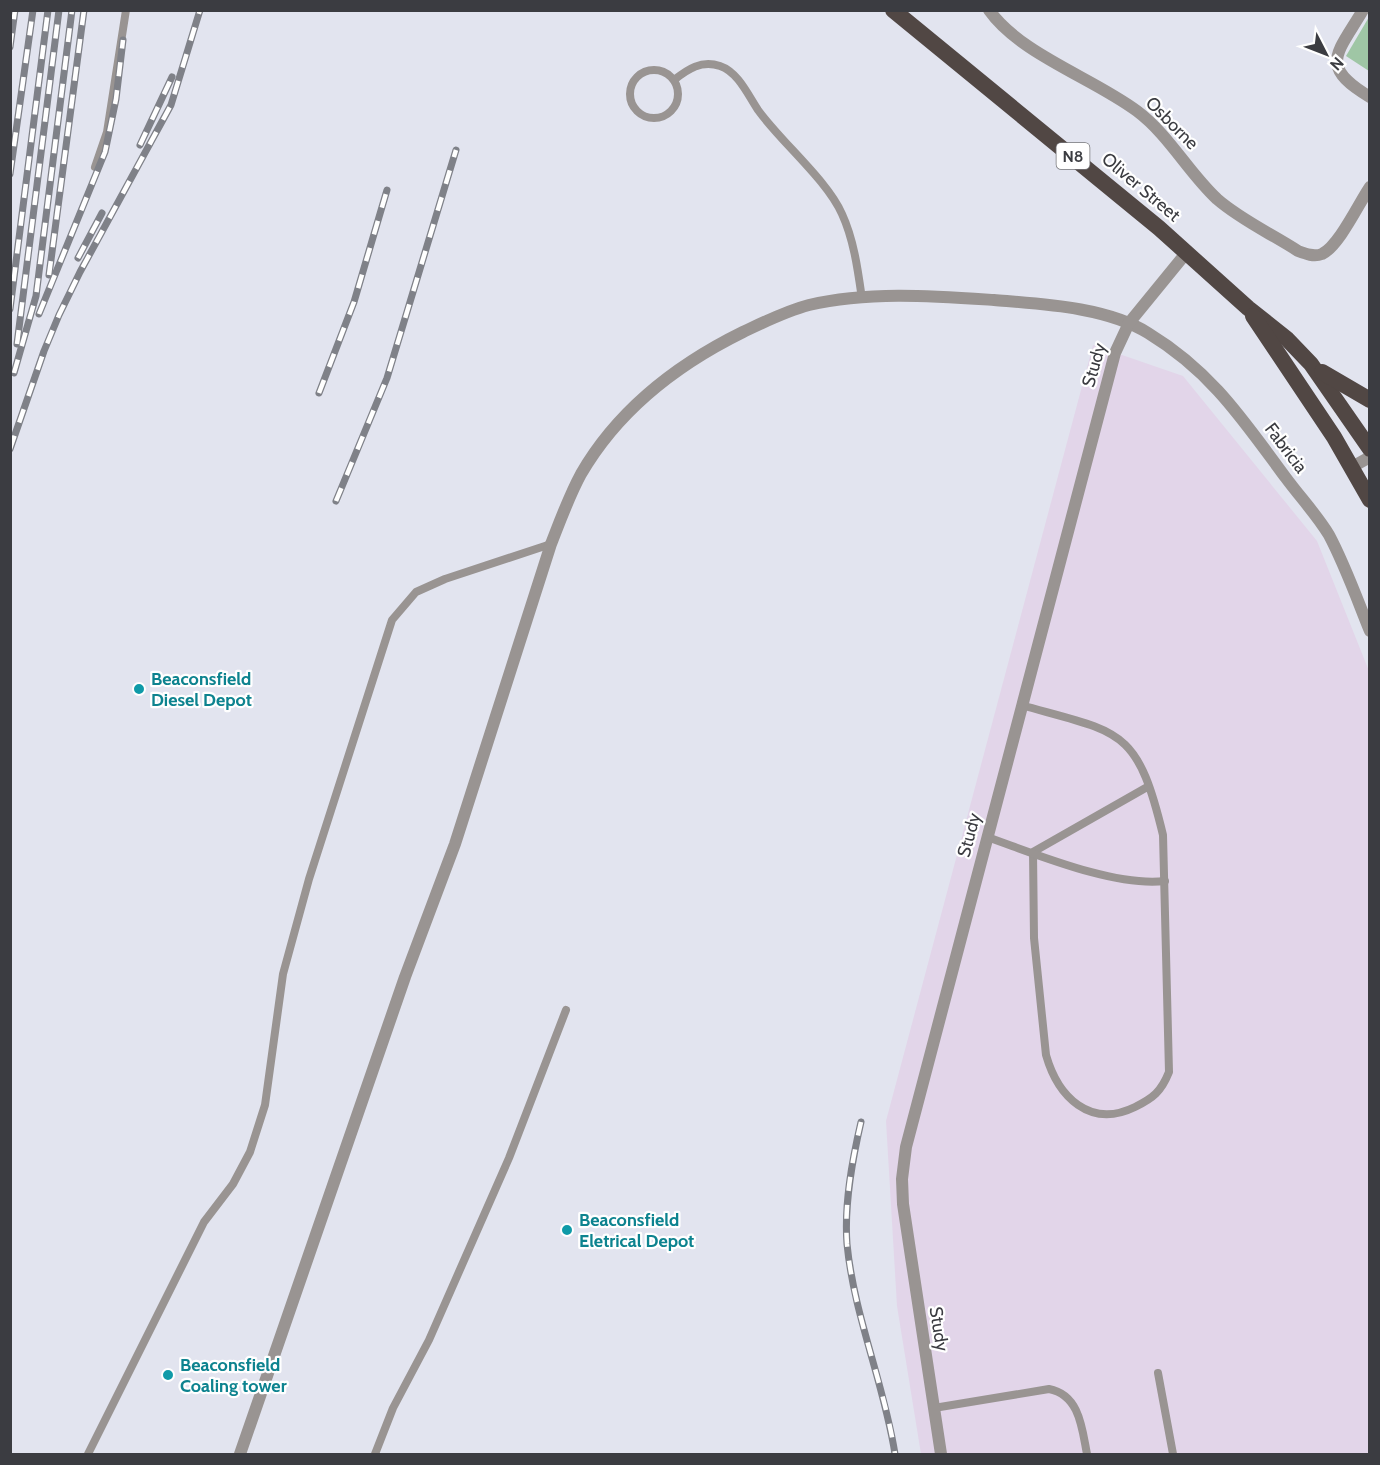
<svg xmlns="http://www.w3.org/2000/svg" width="1380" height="1465" font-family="Cabin,sans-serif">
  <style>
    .industrial { fill: #e2d5e9 }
    .green { fill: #9fc6a5 }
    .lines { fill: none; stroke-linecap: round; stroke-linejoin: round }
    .service { stroke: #999492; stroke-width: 8 }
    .minor { stroke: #999492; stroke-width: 12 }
    .tertiary { stroke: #999492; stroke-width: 12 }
    .trunk { stroke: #514744; stroke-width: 16 }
    .rail-casing { stroke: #7f8188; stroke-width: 7 }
    .rail { stroke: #fff; stroke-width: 4.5; stroke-dasharray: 14; stroke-linecap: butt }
    .culture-dot { fill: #0f9aa8; stroke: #fff; stroke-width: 2 }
    .labels { text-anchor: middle; stroke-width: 4.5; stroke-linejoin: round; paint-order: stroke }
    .shield { fill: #fff; stroke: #76767a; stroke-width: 1.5 }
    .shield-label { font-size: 16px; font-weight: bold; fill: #3b3c41 }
    .street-label { font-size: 18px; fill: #3b3c41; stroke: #fff }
    .culture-label { font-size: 18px; font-weight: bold; fill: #0d838f; stroke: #fff; text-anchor: start }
  </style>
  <rect width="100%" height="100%" fill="#e2e4ef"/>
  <polygon class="industrial" points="1093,345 1183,376 1317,541 1369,671 1369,1454 921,1454 897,1306 886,1121"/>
  <polygon class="green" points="1369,17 1369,71 1346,56"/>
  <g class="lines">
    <g class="service">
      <circle cx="654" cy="94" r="24"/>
      <path d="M674,80C688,69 701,60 720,66C738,72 748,95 758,110C781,142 827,180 842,214C854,240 858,271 862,299"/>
      <polyline points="95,167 107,132 126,10"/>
      <path d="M1021,705C1121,733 1137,727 1163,835L1169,1072C1161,1092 1153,1098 1135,1107C1090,1129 1058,1097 1046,1055L1034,938L1033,852L1149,786"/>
      <path d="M987,837C1036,854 1114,887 1165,881"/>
      <polyline points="1158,1373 1173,1454"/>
      <path d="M934,1408L1049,1389C1080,1395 1082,1429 1087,1454"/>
      <polyline points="88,1454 204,1222 233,1184 250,1152 265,1105 283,974 309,879 392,620 416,592 445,579 551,544"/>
      <polyline points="375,1454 393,1408 429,1340 509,1158 566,1010"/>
    </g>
    <g class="minor">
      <path d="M989,10C1020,54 1093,78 1137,111C1169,135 1188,172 1217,199C1241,220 1272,234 1298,251C1306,254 1314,257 1322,254C1339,246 1359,203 1370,187"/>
      <path d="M1363,10C1337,54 1318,66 1370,97"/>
      <path d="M240,1454L405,977L455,844L551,544C560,521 569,496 581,474C618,410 678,364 743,332C764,322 786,311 809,305C868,291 934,296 994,300C1042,304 1107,307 1148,333C1212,372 1243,420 1286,478C1300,497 1317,515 1329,535C1345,565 1357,599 1370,631"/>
      <polyline points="941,1454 903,1204 902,1179 906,1147 1115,353 1129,323 1187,252"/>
    </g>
    <polyline class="tertiary" points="1352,467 1370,457"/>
    <g class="trunk">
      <polyline points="893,10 1159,228 1248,308 1287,339 1311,364 1370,449"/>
      <polyline points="1253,316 1334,437 1370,500"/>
      <polyline points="1322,372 1370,400"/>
    </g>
    <g class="rail-casing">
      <g id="rail">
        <polyline points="10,47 15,10"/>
        <polyline points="140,145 172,77"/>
        <polyline points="10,174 33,10"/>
        <polyline points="78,258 102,213"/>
        <polyline points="49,275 84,10"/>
        <polyline points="10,309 48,10"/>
        <polyline points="39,314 105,152 116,99 123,40"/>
        <polyline points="17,344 59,10"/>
        <polyline points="14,373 36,296 72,10"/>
        <polyline points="319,393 354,302 387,190"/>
        <polyline points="10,449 44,351 59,315 80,272 171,105 200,10"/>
        <polyline points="336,501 387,378 456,150"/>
        <path d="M861,1122C852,1161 844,1204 847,1244C854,1316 884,1383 895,1454"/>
      </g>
    </g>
    <use href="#rail" class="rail"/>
  </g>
  <g class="culture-dot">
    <circle cx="139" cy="689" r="6"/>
    <circle cx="567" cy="1230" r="6"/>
    <circle cx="168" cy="1375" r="6"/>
  </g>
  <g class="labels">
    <rect class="shield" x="1056.5" y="143" width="33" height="26" rx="4.5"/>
    <g class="shield-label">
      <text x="1073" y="162">N8</text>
    </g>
    <g class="street-label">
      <text transform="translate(1172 123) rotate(45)" y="6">Osborne</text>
      <text transform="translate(1141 187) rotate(40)" y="6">Oliver Street</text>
      <text transform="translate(1094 365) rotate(-74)" y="6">Study</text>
      <text transform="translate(1286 448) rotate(53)" y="6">Fabricia</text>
      <text transform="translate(969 835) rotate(-75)" y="6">Study</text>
      <text transform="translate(939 1329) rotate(81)" y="6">Study</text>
    </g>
    <g class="culture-label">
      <text x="151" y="685">Beaconsfield<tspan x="151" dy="21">Diesel Depot</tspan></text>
      <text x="579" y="1226">Beaconsfield<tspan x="579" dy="21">Eletrical Depot</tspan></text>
      <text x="180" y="1371">Beaconsfield<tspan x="180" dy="21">Coaling tower</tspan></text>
    </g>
  </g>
  <rect width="1380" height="1465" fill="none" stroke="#3b3c41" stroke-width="24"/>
  <g transform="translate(1326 54) rotate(132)" stroke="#ffffff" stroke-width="4.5" paint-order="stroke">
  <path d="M0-4.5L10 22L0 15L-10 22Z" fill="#3b3c41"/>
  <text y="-9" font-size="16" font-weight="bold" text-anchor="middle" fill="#3b3c41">N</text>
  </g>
</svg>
